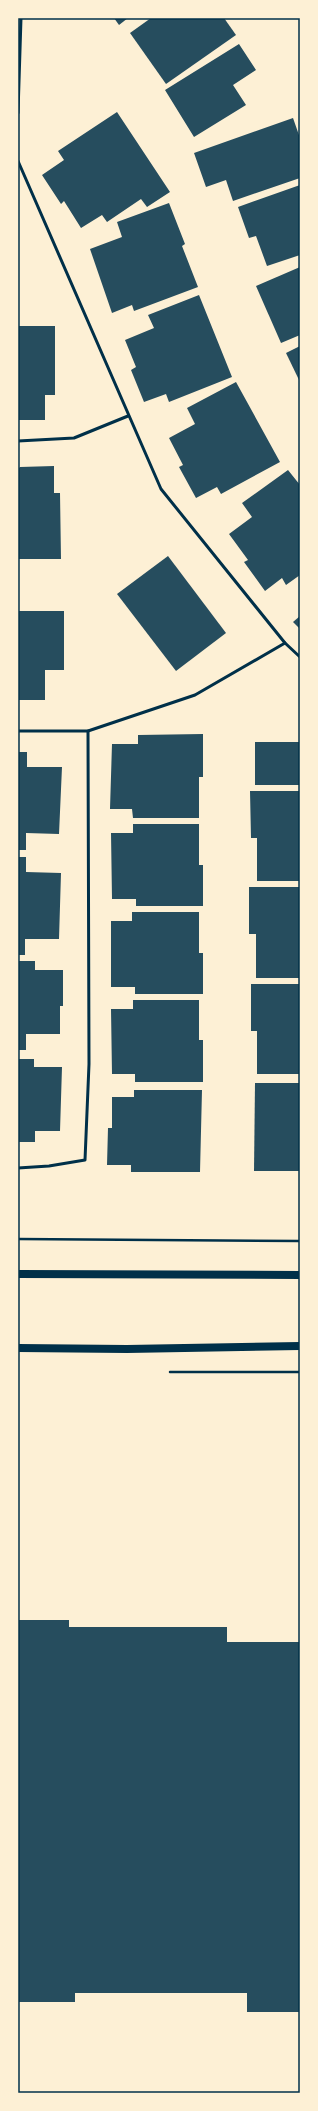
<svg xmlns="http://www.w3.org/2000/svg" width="318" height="2111" font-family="'Fira Sans Condensed',sans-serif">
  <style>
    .building { fill: #264d5e }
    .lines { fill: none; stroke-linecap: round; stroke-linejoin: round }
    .path { stroke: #003049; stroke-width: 2.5 }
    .service { stroke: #003049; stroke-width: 3 }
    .secondary { stroke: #003049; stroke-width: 8 }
    .neatline { fill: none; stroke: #003049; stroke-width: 1.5 }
  </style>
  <rect width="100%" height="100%" fill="#fdf0d5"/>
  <g class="building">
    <polygon points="114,18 128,18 119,25"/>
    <polygon points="151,18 224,18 236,35 166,84 130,33"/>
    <polygon points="239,44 256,70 233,85 246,105 194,137 165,90"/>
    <polygon points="117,112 170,192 147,207 141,199 107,222 102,215 81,228 64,201 61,204 42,175 64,160 58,151"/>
    <polygon points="293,118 300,138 300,178 233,201 226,180 206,187 194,153"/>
    <polygon points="300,185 300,255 267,266 256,236 249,238 238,207"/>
    <polygon points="169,203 185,244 182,246 198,287 134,311 132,305 112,313 90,249 122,237 117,222"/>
    <polygon points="300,267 300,335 281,343 256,286"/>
    <polygon points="199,295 232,377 169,402 166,394 144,402 131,370 136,367 125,340 154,328 148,315"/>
    <polygon points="18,326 55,326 55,395 45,395 45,420 18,420"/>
    <polygon points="300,346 300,382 286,353"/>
    <polygon points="236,382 280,462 221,494 217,487 196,498 179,467 183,465 169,438 195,424 187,408"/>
    <polygon points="54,466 54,493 60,493 61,559 18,559 18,469 20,467"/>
    <polygon points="288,470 300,485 300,575 286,585 282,578 265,591 244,562 248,560 229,534 252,517 242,503"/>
    <polygon points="168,556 226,633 176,671 117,594"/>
    <polygon points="18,611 64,611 64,670 45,670 45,700 18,700"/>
    <polygon points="300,616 300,629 293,622"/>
    <polygon points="203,734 203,777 199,777 199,818 133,818 132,809 110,809 112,744 138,744 138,735"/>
    <rect x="255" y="742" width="45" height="43"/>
    <polygon points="18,752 27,752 27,767 62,767 59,834 26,833 26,850 18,850"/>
    <polygon points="250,791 300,791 300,881 257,881 257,838 251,838"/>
    <polygon points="133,824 199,824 199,865 203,865 203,906 136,906 136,899 112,899 111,833 133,833"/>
    <polygon points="18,857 26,857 26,872 61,873 59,939 25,939 25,955 18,955"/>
    <polygon points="249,887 300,887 300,978 256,978 256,934 249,934"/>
    <polygon points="132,912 199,912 199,953 203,953 203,994 135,994 135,987 111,987 111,921 132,921"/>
    <polygon points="18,961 35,961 35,970 63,970 63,1006 60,1006 60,1034 26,1034 26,1050 18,1050"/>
    <polygon points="251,984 300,984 300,1074 257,1074 257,1031 251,1031"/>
    <polygon points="133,1000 199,1000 199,1040 203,1040 203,1082 135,1082 135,1074 112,1074 111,1009 133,1009"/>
    <polygon points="18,1059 34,1059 34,1067 62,1067 60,1131 35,1131 35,1142 18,1142"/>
    <polygon points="255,1083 300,1083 300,1171 254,1171"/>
    <polygon points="134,1090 202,1090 200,1172 131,1172 131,1165 107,1165 108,1128 112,1128 112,1097 134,1097"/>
    <polygon points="18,1620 69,1620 69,1627 227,1627 227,1642 300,1642 300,2012 247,2012 247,1993 75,1993 75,2002 18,2002"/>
  </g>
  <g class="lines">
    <g class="path">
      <polyline points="18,1239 300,1241"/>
      <polyline points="170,1372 300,1372"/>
    </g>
    <g class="service">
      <polyline points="18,113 21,18"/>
      <polyline points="18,161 161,489 285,643 300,657"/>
      <polyline points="18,441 74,438 128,416"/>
      <polyline points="18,731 88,731 195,695 285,643"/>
      <polyline points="18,1168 49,1166 85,1160 89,1064 88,731"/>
    </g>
    <g class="secondary">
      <polyline points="18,1274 300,1275"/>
      <polyline points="18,1348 127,1349 300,1346"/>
    </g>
  </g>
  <rect width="318" height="2111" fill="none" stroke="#fdf0d5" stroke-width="38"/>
  <rect x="19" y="19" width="280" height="2073" class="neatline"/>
</svg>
